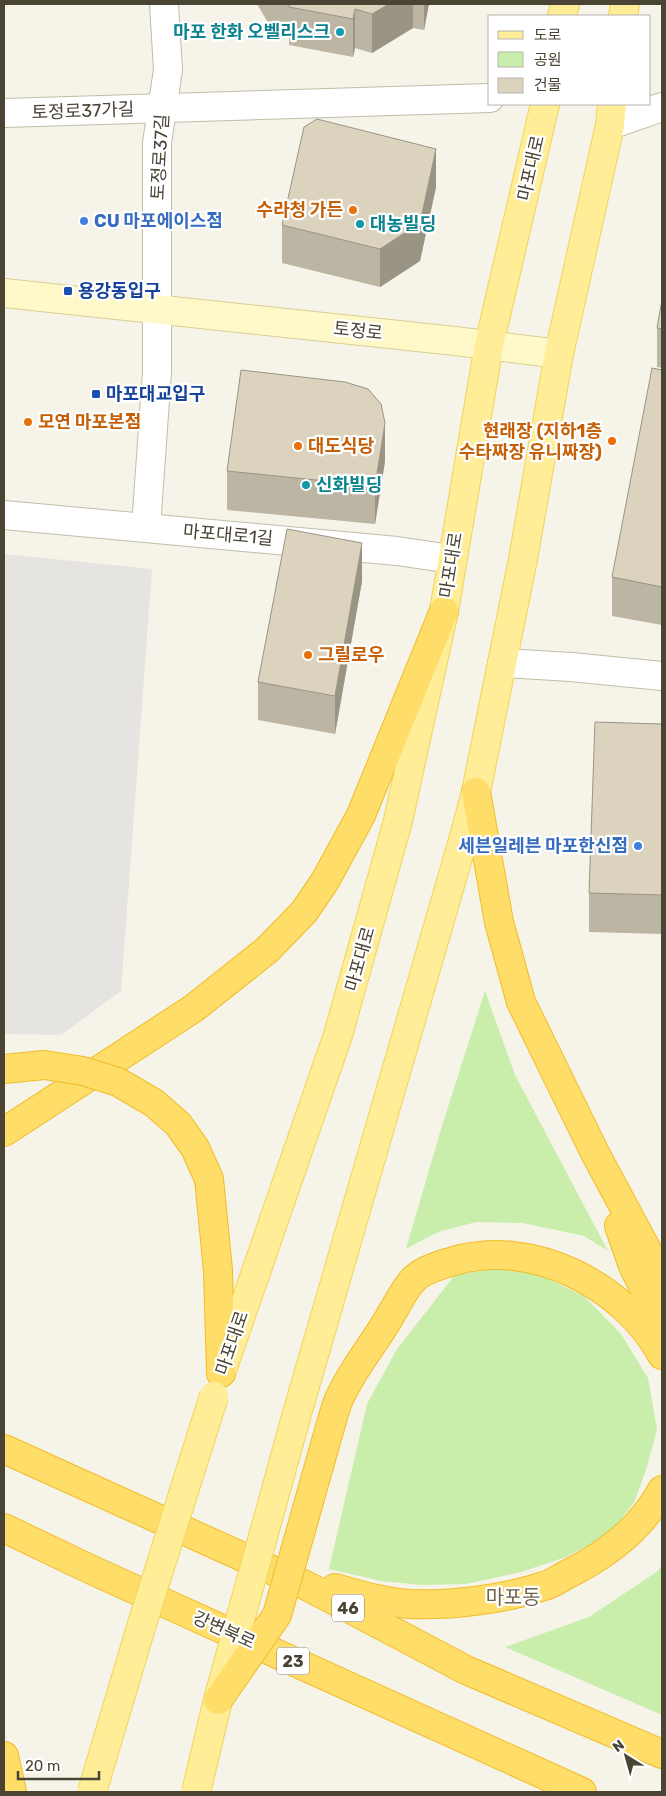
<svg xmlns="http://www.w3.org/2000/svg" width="666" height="1796" font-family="Rubik,'Noto Sans KR',sans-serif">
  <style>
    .green { fill: #c9eeac }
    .parking { fill: #e6e4e0 }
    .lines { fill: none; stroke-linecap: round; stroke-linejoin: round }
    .street-casing { stroke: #c2bca9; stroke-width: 30 }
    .secondary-casing { stroke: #dacf92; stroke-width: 30 }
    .primary-casing { stroke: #f2d459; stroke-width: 30 }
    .highway-casing { stroke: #f0bc27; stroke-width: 30 }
    .street { stroke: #fff; stroke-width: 28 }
    .secondary { stroke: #fff8c8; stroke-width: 28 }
    .primary { stroke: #ffed97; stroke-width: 28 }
    .highway { stroke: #ffdd69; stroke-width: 28 }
    .primary-bridge-casing { stroke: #f2d459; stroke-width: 30; stroke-linecap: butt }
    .highway-bridge-casing { stroke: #f0bc27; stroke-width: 30; stroke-linecap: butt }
    .primary-bridge { stroke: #ffed97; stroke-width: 28 }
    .highway-bridge { stroke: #ffdd69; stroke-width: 28 }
    .wall { fill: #bdb5a3 }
    .shaded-wall { fill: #9a9485 }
    .building { fill: #dcd3be; stroke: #9a9485 }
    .culture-dot { fill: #0f9aa8; stroke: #fff; stroke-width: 2 }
    .food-dot { fill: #e8710a; stroke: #fff; stroke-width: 2 }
    .shop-dot { fill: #3f7fe0; stroke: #fff; stroke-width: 2 }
    .transit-dot { fill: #1a4fb4; stroke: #fff; stroke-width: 2 }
    .labels { text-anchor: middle; stroke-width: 4.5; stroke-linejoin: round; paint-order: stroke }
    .shield { fill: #fff; stroke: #807c72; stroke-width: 1 }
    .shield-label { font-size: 16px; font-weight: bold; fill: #4a4435 }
    .culture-label { font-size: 18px; font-weight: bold; fill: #0d838f; stroke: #fff; text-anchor: start }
    .street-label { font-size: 18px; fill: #4a4435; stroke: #fff }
    .food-label { font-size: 18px; font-weight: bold; fill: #c56008; stroke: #fff; text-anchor: start }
    .shop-label { font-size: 18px; font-weight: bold; fill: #366cbe; stroke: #fff; text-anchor: start }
    .transit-label { font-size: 18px; font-weight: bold; fill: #164399; stroke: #fff; text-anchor: start }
    .quarter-label { font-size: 20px; fill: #6e644b; stroke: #fff }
  </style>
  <rect width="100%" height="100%" fill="#f6f3e8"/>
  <g class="green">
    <polygon points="485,991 515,1075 608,1251 584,1236 523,1223 476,1222 438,1232 406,1249 441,1129"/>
    <polygon points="497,1267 531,1271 584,1296 621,1334 648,1378 657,1429 647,1467 634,1503 609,1534 566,1557 521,1572 466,1584 422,1585 381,1581 329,1569 367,1404 397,1349 454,1276"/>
    <polygon points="662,1564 662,1715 505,1647 589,1617 658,1571"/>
  </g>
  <polygon class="parking" points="4,554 152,569 121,991 61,1035 4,1034"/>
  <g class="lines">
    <g class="street-casing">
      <g id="street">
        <polyline points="4,113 490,98"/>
        <polyline points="610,125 662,107"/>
        <polyline points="4,515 397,551 451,559"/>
        <polyline points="146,527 157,372 157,143 168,70 164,4"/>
        <polyline points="502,663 571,667 662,676"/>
      </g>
    </g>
    <g class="secondary-casing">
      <polyline id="secondary" points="4,293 455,341 559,354"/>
    </g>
    <g class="primary-casing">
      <g id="primary">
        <polyline points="562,16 565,4"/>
        <polyline points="623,16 625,4"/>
        <polyline points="221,1373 338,1035 398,821 444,611 489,345 545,104"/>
        <polyline points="296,1417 464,837 476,792 523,559 559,354 610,125 612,104"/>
      </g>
    </g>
    <g class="highway-casing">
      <g id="highway">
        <polyline points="476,792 499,922 521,1002 595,1153 662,1278"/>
        <polyline points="4,1132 194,1008 267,950 304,912 325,881 361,815 444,611"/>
        <polyline points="209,1179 218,1270 221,1373"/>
        <polyline points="619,1226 633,1266 662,1325"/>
        <path d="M330,1427C333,1418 335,1408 339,1399C352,1370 373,1345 389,1318C395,1308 405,1288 413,1280C421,1271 442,1264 454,1261C532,1238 624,1285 662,1355"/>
        <polyline points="4,1449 307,1586 466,1670 662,1754"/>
        <polyline points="4,1528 94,1571 582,1792"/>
        <path d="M335,1588C360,1595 383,1602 409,1604C450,1606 505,1599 544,1586C552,1584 560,1578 568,1574C606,1555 642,1528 662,1490"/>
        <polyline points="4,1756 12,1792"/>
      </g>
    </g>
    <use href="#street" class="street"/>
    <use href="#secondary" class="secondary"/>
    <use href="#primary" class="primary"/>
    <use href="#highway" class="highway"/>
    <g class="primary-bridge-casing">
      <g id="primary-bridge">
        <polyline points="92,1792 142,1624 214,1396"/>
        <polyline points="196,1792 218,1700 296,1417"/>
      </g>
    </g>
    <g class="highway-bridge-casing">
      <g id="highway-bridge">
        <polyline points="4,1069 44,1065 83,1071 118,1082 154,1103 178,1124 195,1148 209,1179"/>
        <polyline points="218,1700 277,1615 330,1427"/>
      </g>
    </g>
    <use href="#primary-bridge" class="primary-bridge"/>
    <use href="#highway-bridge" class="highway-bridge"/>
  </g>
  <g class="wall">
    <polygon points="257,4 429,4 424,30 413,28 372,53 355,48 353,57 289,45 289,36 274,33"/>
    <polygon points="436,187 420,261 380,287 282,263 282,225"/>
    <polygon points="662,300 662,368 657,367 657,328"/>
    <polygon points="662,370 662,625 612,616 612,577"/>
    <polygon points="385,461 375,524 227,510 227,471"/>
    <polygon points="362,581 335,734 258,720 258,682"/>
    <polygon points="662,724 662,934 589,932 589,893"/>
  </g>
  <g class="shaded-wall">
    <polygon points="389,4 413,4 413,28 372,53 372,14"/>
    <polygon points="424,4 429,4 424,30"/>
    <polygon points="355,9 355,48 353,57 353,19"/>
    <polygon points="436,149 436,187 420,261 380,287 380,249"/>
    <polygon points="385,423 385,461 375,524 375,486"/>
    <polygon points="362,543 362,581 335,734 335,696"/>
  </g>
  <g class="building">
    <polygon points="290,4 389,4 372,14 355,9 353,19 289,7"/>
    <polygon points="317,119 436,149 420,223 380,249 282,225 304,127"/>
    <polygon points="662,300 662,329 657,328"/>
    <polygon points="652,368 662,370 662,587 612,577"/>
    <polygon points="241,370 345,382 368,389 381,404 385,423 375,486 227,471"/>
    <polygon points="287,529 362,543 335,696 258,682"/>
    <polygon points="595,722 662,724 662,895 589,893"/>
  </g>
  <g class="culture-dot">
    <circle cx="340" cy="32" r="5"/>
    <circle cx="360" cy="224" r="5"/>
    <circle cx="306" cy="485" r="5"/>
  </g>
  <g class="food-dot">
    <circle cx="353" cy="210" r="5"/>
    <circle cx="28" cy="422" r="5"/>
    <circle cx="612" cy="441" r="5"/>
    <circle cx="298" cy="446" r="5"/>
    <circle cx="308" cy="655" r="5"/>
  </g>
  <g class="shop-dot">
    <circle cx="84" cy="221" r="5"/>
    <circle cx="638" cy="846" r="5"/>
  </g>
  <g class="transit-dot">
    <rect x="63" y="286" width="10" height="10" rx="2.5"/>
    <rect x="91" y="389" width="10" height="10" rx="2.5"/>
  </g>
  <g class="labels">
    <g class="shield">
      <rect x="332" y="1594.5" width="32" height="27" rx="4"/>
      <rect x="277" y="1647.5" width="32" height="27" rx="4"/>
    </g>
    <g class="shield-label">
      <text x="348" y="1614">46</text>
      <text x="293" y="1667">23</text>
    </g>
    <g class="culture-label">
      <text x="330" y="38" text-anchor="end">마포 한화 오벨리스크</text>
      <text x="370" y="230">대농빌딩</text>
      <text x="316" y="491">신화빌딩</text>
    </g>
    <g class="street-label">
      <text transform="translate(83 111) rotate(-2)" y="6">토정로37가길</text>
      <text transform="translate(160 157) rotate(-87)" y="6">토정로37길</text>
      <text transform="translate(531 168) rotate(-77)" y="6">마포대로</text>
      <text transform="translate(358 331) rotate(6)" y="6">토정로</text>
      <text transform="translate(228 535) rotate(5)" y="6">마포대로1길</text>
      <text transform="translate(451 565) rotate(-81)" y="6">마포대로</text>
      <text transform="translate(360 959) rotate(-74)" y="6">마포대로</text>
      <text transform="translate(232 1343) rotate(-71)" y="6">마포대로</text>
      <text transform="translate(224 1630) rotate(24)" y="6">강변북로</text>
    </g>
    <g class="food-label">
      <text x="343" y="216" text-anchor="end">수라청 가든</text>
      <text x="38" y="428">모연 마포본점</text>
      <text x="602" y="437" text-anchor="end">현래장 (지하1층<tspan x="602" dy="21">수타짜장 유니짜장)</tspan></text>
      <text x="308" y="452">대도식당</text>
      <text x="318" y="661">그릴로우</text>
    </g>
    <g class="shop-label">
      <text x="94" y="227">CU 마포에이스점</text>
      <text x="628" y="852" text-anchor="end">세븐일레븐 마포한신점</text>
    </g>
    <g class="transit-label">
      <text x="78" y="297">용강동입구</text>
      <text x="106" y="400">마포대교입구</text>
    </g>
    <g class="quarter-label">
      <text x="513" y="1604">마포동</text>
    </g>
  </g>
  <rect width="666" height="1796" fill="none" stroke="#4a4435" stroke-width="10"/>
  <rect x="488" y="15" width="162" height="90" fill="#ffffff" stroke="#b7b4ae"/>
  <rect x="498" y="31" width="25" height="8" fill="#ffed97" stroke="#b7b4ae"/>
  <text x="534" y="40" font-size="15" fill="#4a4435">도로</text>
  <rect x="498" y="52" width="25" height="15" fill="#c9eeac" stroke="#b7b4ae"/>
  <text x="534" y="65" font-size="15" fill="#4a4435">공원</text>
  <rect x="498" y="78" width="25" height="15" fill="#dcd3be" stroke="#b7b4ae"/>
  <text x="534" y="90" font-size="15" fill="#4a4435">건물</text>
  <g transform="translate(626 1756) rotate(323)" stroke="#ffffff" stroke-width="4" paint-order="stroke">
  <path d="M0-4L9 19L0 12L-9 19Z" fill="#4a4435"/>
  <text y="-8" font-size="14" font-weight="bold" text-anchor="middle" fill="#4a4435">N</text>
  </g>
  <path d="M18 1771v8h81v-8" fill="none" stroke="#4a4435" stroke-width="2.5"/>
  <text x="25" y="1771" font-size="15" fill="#4a4435" stroke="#ffffff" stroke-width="4" paint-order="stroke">20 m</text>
</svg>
